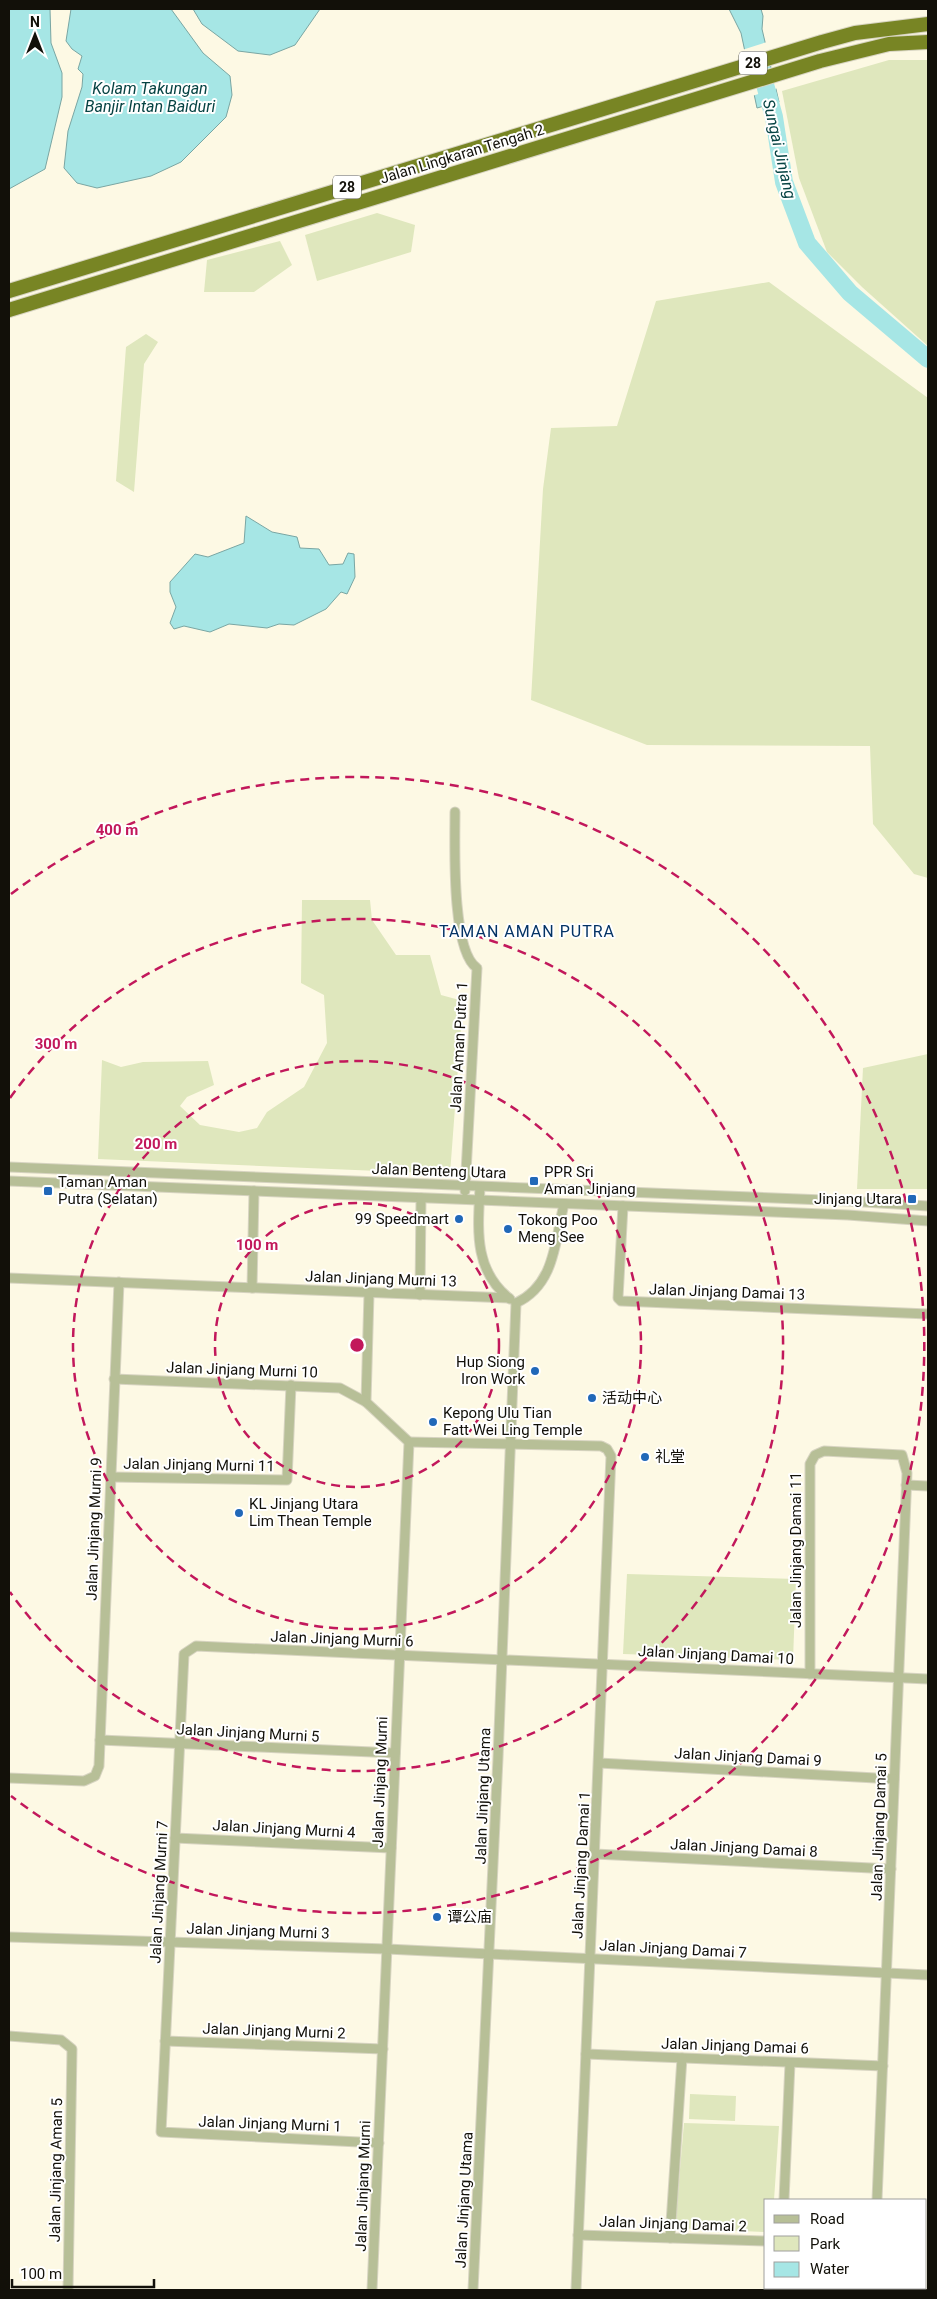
<svg xmlns="http://www.w3.org/2000/svg" width="937" height="2299" font-family="Roboto,'Noto Sans SC',sans-serif">
  <style>
    .green { fill: #dfe7bd }
    .water { fill: #a6e6e5; stroke: #7aa6a3 }
    .pier { fill: #fdf9e4 }
    .lines { fill: none; stroke-linecap: round; stroke-linejoin: round }
    .river { stroke: #a6e6e5; stroke-width: 18 }
    .minor-casing { stroke: #d7d4c1; stroke-width: 11 }
    .trunk-casing { stroke: #d7d4c1; stroke-width: 16 }
    .minor { stroke: #b7bf97; stroke-width: 9 }
    .trunk { stroke: #788524; stroke-width: 14 }
    .ring { fill: none; stroke: #c2185b; stroke-width: 2.5; stroke-dasharray: 9 6 }
    .poi-dot { fill: #2168b8; stroke: #fff; stroke-width: 2 }
    .labels { text-anchor: middle; stroke-width: 4; stroke-linejoin: round; paint-order: stroke }
    .shield { fill: #fff; stroke: #595853; stroke-width: 1 }
    .shield-label { font-size: 14px; font-weight: bold; fill: #121009 }
    .street-label { font-size: 15px; fill: #121009; stroke: #fff }
    .poi-label { font-size: 15px; fill: #121009; stroke: #fff; text-anchor: start }
    .water-label { font-size: 16px; font-style: italic; fill: #064343; stroke: #fff }
    .neighbourhood-label { font-size: 16px; letter-spacing: 1px; fill: #043365; stroke: #fff }
    .centre { fill: #c2185b; stroke: #fff; stroke-width: 2.5 }
    .ring-label { font-size: 15px; text-anchor: middle; font-weight: bold; fill: #c2185b; stroke: #fff; stroke-width: 4; stroke-linejoin: round; paint-order: stroke }
  </style>
  <rect width="100%" height="100%" fill="#fdf9e4"/>
  <g class="green">
    <polygon points="889,60 928,60 928,346 862,287 827,252 799,178 782,91"/>
    <polygon points="377,213 415,225 411,252 317,281 305,235"/>
    <polygon points="280,241 292,265 254,292 204,292 207,260"/>
    <polygon points="769,282 928,398 928,878 914,874 873,824 870,746 647,745 531,700 543,489 551,428 617,426 656,301"/>
    <polygon points="146,334 158,342 144,364 134,492 116,481 126,347"/>
    <polygon points="302,900 370,900 372,920 396,955 430,955 441,995 463,1001 450,1174 98,1159 102,1060 121,1067 143,1062 208,1061 214,1085 187,1097 180,1106 200,1125 239,1132 257,1128 267,1112 304,1087 327,1043 324,995 301,983"/>
    <polygon points="928,1054 928,1189 857,1189 863,1068"/>
    <polygon points="627,1574 796,1579 793,1660 623,1654"/>
    <polygon points="690,2094 736,2096 735,2121 689,2119"/>
    <polygon points="684,2123 779,2126 774,2200 766,2200 766,2232 675,2228"/>
  </g>
  <g class="water">
    <polygon points="9,9 50,9 51,43 62,73 62,97 45,169 9,189"/>
    <polygon points="71,9 171,9 203,53 230,76 232,95 226,117 181,162 151,176 97,188 77,183 64,168 68,131 82,87 83,74 78,69 82,56 72,49 66,41"/>
    <polygon points="193,9 320,9 295,45 270,55 238,51 202,24"/>
    <polygon points="729,9 761,9 763,16 762,29 779,102 757,108 741,33"/>
    <polygon points="246,516 272,532 297,537 300,548 319,549 329,565 343,564 348,553 354,554 355,577 347,594 341,592 326,609 294,625 279,624 267,628 229,624 210,632 184,626 174,629 170,623 176,607 170,592 170,582 195,554 208,557 244,543"/>
  </g>
  <g class="pier">
    <polygon points="767,42 772,62 746,71 742,50"/>
    <polygon points="773,67 778,88 752,96 747,75"/>
  </g>
  <g class="lines">
    <polyline class="river" points="764,81 774,117 784,182 807,243 850,293 928,359"/>
    <g class="minor-casing">
      <g id="minor">
        <path d="M455,812C455,843 451,951 477,968L465,1191"/>
        <polyline points="9,1167 848,1201 928,1206"/>
        <polyline points="9,1181 848,1215 928,1221"/>
        <path d="M480,1187C478,1229 473,1270 510,1299"/>
        <polyline points="623,1206 618,1298 621,1301 928,1314"/>
        <polyline points="9,1278 509,1298"/>
        <polyline points="252,1288 254,1191"/>
        <polyline points="369,1293 366,1402 409,1442 372,2290"/>
        <polyline points="420,1295 421,1198"/>
        <path d="M516,1303C555,1285 555,1241 564,1204"/>
        <polyline points="114,1379 340,1388 366,1402"/>
        <polyline points="409,1442 601,1446 607,1449 611,1456 576,2290"/>
        <polyline points="110,1477 287,1480 291,1385"/>
        <polyline points="906,1485 928,1486"/>
        <polyline points="810,1674 810,1464 815,1455 824,1451 902,1455 907,1473 877,2200"/>
        <polyline points="100,1740 395,1753"/>
        <polyline points="599,1763 894,1779"/>
        <polyline points="9,1778 84,1781 95,1776 99,1766 119,1282"/>
        <polyline points="175,1838 391,1848"/>
        <polyline points="595,1854 891,1869"/>
        <polyline points="9,1937 387,1949 928,1975"/>
        <polyline points="9,2036 61,2040 72,2049 68,2290"/>
        <polyline points="165,2041 383,2049"/>
        <polyline points="586,2054 883,2066"/>
        <polyline points="379,2143 161,2132 184,1654 196,1646 928,1679"/>
        <polyline points="784,2200 790,2063"/>
        <polyline points="578,2235 766,2241"/>
        <polyline points="670,2238 682,2058"/>
        <polyline points="473,2290 498,1758 516,1303"/>
        <polyline points="874,2290 874,2288"/>
      </g>
    </g>
    <g class="trunk-casing">
      <g id="trunk">
        <polyline points="9,291 822,42 855,33 928,24"/>
        <polyline points="9,310 820,61 889,44 928,42"/>
      </g>
    </g>
    <use href="#minor" class="minor"/>
    <use href="#trunk" class="trunk"/>
  </g>
  <g class="ring">
    <circle cx="357" cy="1345" r="142"/>
    <circle cx="357" cy="1345" r="284"/>
    <path d="M10 1098A426 426 0 1 1 10 1592"/>
    <path d="M11 894A568 568 0 1 1 11 1796"/>
  </g>
  <g class="poi-dot">
    <rect x="529" y="1176" width="10" height="10" rx="2.5"/>
    <rect x="43" y="1186" width="10" height="10" rx="2.5"/>
    <rect x="907" y="1194" width="10" height="10" rx="2.5"/>
    <circle cx="459" cy="1219" r="5"/>
    <circle cx="508" cy="1229" r="5"/>
    <circle cx="535" cy="1371" r="5"/>
    <circle cx="592" cy="1398" r="5"/>
    <circle cx="433" cy="1422" r="5"/>
    <circle cx="645" cy="1457" r="5"/>
    <circle cx="239" cy="1513" r="5"/>
    <circle cx="437" cy="1917" r="5"/>
  </g>
  <g class="labels">
    <g class="shield">
      <rect x="739" y="51.5" width="28" height="23" rx="4"/>
      <rect x="333" y="175.5" width="28" height="23" rx="4"/>
    </g>
    <g class="shield-label">
      <text x="753" y="68">28</text>
      <text x="347" y="192">28</text>
    </g>
    <g class="street-label">
      <text transform="translate(462 154) rotate(-17)" y="5">Jalan Lingkaran Tengah 2</text>
      <text transform="translate(459 1047) rotate(-87)" y="5">Jalan Aman Putra 1</text>
      <text transform="translate(439 1171) rotate(2)" y="5">Jalan Benteng Utara</text>
      <text transform="translate(381 1279) rotate(2)" y="5">Jalan Jinjang Murni 13</text>
      <text transform="translate(727 1292) rotate(2)" y="5">Jalan Jinjang Damai 13</text>
      <text transform="translate(242 1370) rotate(2)" y="5">Jalan Jinjang Murni 10</text>
      <text transform="translate(199 1465) rotate(1)" y="5">Jalan Jinjang Murni 11</text>
      <text transform="translate(94 1529) rotate(-88)" y="5">Jalan Jinjang Murni 9</text>
      <text transform="translate(796 1550) rotate(-90)" y="5">Jalan Jinjang Damai 11</text>
      <text transform="translate(342 1639) rotate(2)" y="5">Jalan Jinjang Murni 6</text>
      <text transform="translate(716 1655) rotate(3)" y="5">Jalan Jinjang Damai 10</text>
      <text transform="translate(248 1733) rotate(3)" y="5">Jalan Jinjang Murni 5</text>
      <text transform="translate(748 1757) rotate(3)" y="5">Jalan Jinjang Damai 9</text>
      <text transform="translate(380 1782) rotate(-88)" y="5">Jalan Jinjang Murni</text>
      <text transform="translate(483 1796) rotate(-88)" y="5">Jalan Jinjang Utama</text>
      <text transform="translate(879 1827) rotate(-88)" y="5">Jalan Jinjang Damai 5</text>
      <text transform="translate(284 1829) rotate(3)" y="5">Jalan Jinjang Murni 4</text>
      <text transform="translate(744 1848) rotate(3)" y="5">Jalan Jinjang Damai 8</text>
      <text transform="translate(581 1865) rotate(-87)" y="5">Jalan Jinjang Damai 1</text>
      <text transform="translate(159 1892) rotate(-87)" y="5">Jalan Jinjang Murni 7</text>
      <text transform="translate(258 1931) rotate(2)" y="5">Jalan Jinjang Murni 3</text>
      <text transform="translate(673 1949) rotate(3)" y="5">Jalan Jinjang Damai 7</text>
      <text transform="translate(274 2031) rotate(2)" y="5">Jalan Jinjang Murni 2</text>
      <text transform="translate(735 2046) rotate(2)" y="5">Jalan Jinjang Damai 6</text>
      <text transform="translate(270 2124) rotate(2)" y="5">Jalan Jinjang Murni 1</text>
      <text transform="translate(56 2170) rotate(-89)" y="5">Jalan Jinjang Aman 5</text>
      <text transform="translate(363 2186) rotate(-88)" y="5">Jalan Jinjang Murni</text>
      <text transform="translate(464 2200) rotate(-87)" y="5">Jalan Jinjang Utama</text>
      <text transform="translate(673 2224) rotate(2)" y="5">Jalan Jinjang Damai 2</text>
    </g>
    <g class="poi-label">
      <text x="544" y="1177">PPR Sri<tspan x="544" dy="17">Aman Jinjang</tspan></text>
      <text x="58" y="1187">Taman Aman<tspan x="58" dy="17">Putra (Selatan)</tspan></text>
      <text x="902" y="1204" text-anchor="end">Jinjang Utara</text>
      <text x="449" y="1224" text-anchor="end">99 Speedmart</text>
      <text x="518" y="1225">Tokong Poo<tspan x="518" dy="17">Meng See</tspan></text>
      <text x="525" y="1367" text-anchor="end">Hup Siong<tspan x="525" dy="17">Iron Work</tspan></text>
      <text x="602" y="1403">活动中心</text>
      <text x="443" y="1418">Kepong Ulu Tian<tspan x="443" dy="17">Fatt Wei Ling Temple</tspan></text>
      <text x="655" y="1462">礼堂</text>
      <text x="249" y="1509">KL Jinjang Utara<tspan x="249" dy="17">Lim Thean Temple</tspan></text>
      <text x="447" y="1922">谭公庙</text>
    </g>
    <g class="water-label">
      <text x="150" y="94">Kolam Takungan<tspan x="150" dy="18">Banjir Intan Baiduri</tspan></text>
      <text transform="translate(780 149) rotate(77)" y="6">Sungai Jinjang</text>
    </g>
    <g class="neighbourhood-label">
      <text x="527" y="937">TAMAN AMAN PUTRA</text>
    </g>
  </g>
  <circle cx="357" cy="1345" r="8" class="centre"/>
  <g class="ring-label">
    <text x="117" y="835">400 m</text>
    <text x="56" y="1049">300 m</text>
    <text x="156" y="1149">200 m</text>
    <text x="257" y="1250">100 m</text>
  </g>
  <rect width="937" height="2299" fill="none" stroke="#121009" stroke-width="20"/>
  <rect x="764" y="2199" width="162" height="90" fill="#ffffff" stroke="#a09f9d"/>
  <rect x="774" y="2215" width="25" height="8" fill="#b7bf97" stroke="#a09f9d"/>
  <text x="810" y="2224" font-size="15" fill="#121009">Road</text>
  <rect x="774" y="2236" width="25" height="15" fill="#dfe7bd" stroke="#a09f9d"/>
  <text x="810" y="2249" font-size="15" fill="#121009">Park</text>
  <rect x="774" y="2262" width="25" height="15" fill="#a6e6e5" stroke="#a09f9d"/>
  <text x="810" y="2274" font-size="15" fill="#121009">Water</text>
  <g transform="translate(35 35)" stroke="#ffffff" stroke-width="4" paint-order="stroke">
  <path d="M0-4L9 19L0 12L-9 19Z" fill="#121009"/>
  <text y="-8" font-size="14" font-weight="bold" text-anchor="middle" fill="#121009">N</text>
  </g>
  <path d="M12 2279v8h142v-8" fill="none" stroke="#121009" stroke-width="2.5"/>
  <text x="20" y="2279" font-size="15" fill="#121009" stroke="#ffffff" stroke-width="4" paint-order="stroke">100 m</text>
</svg>
